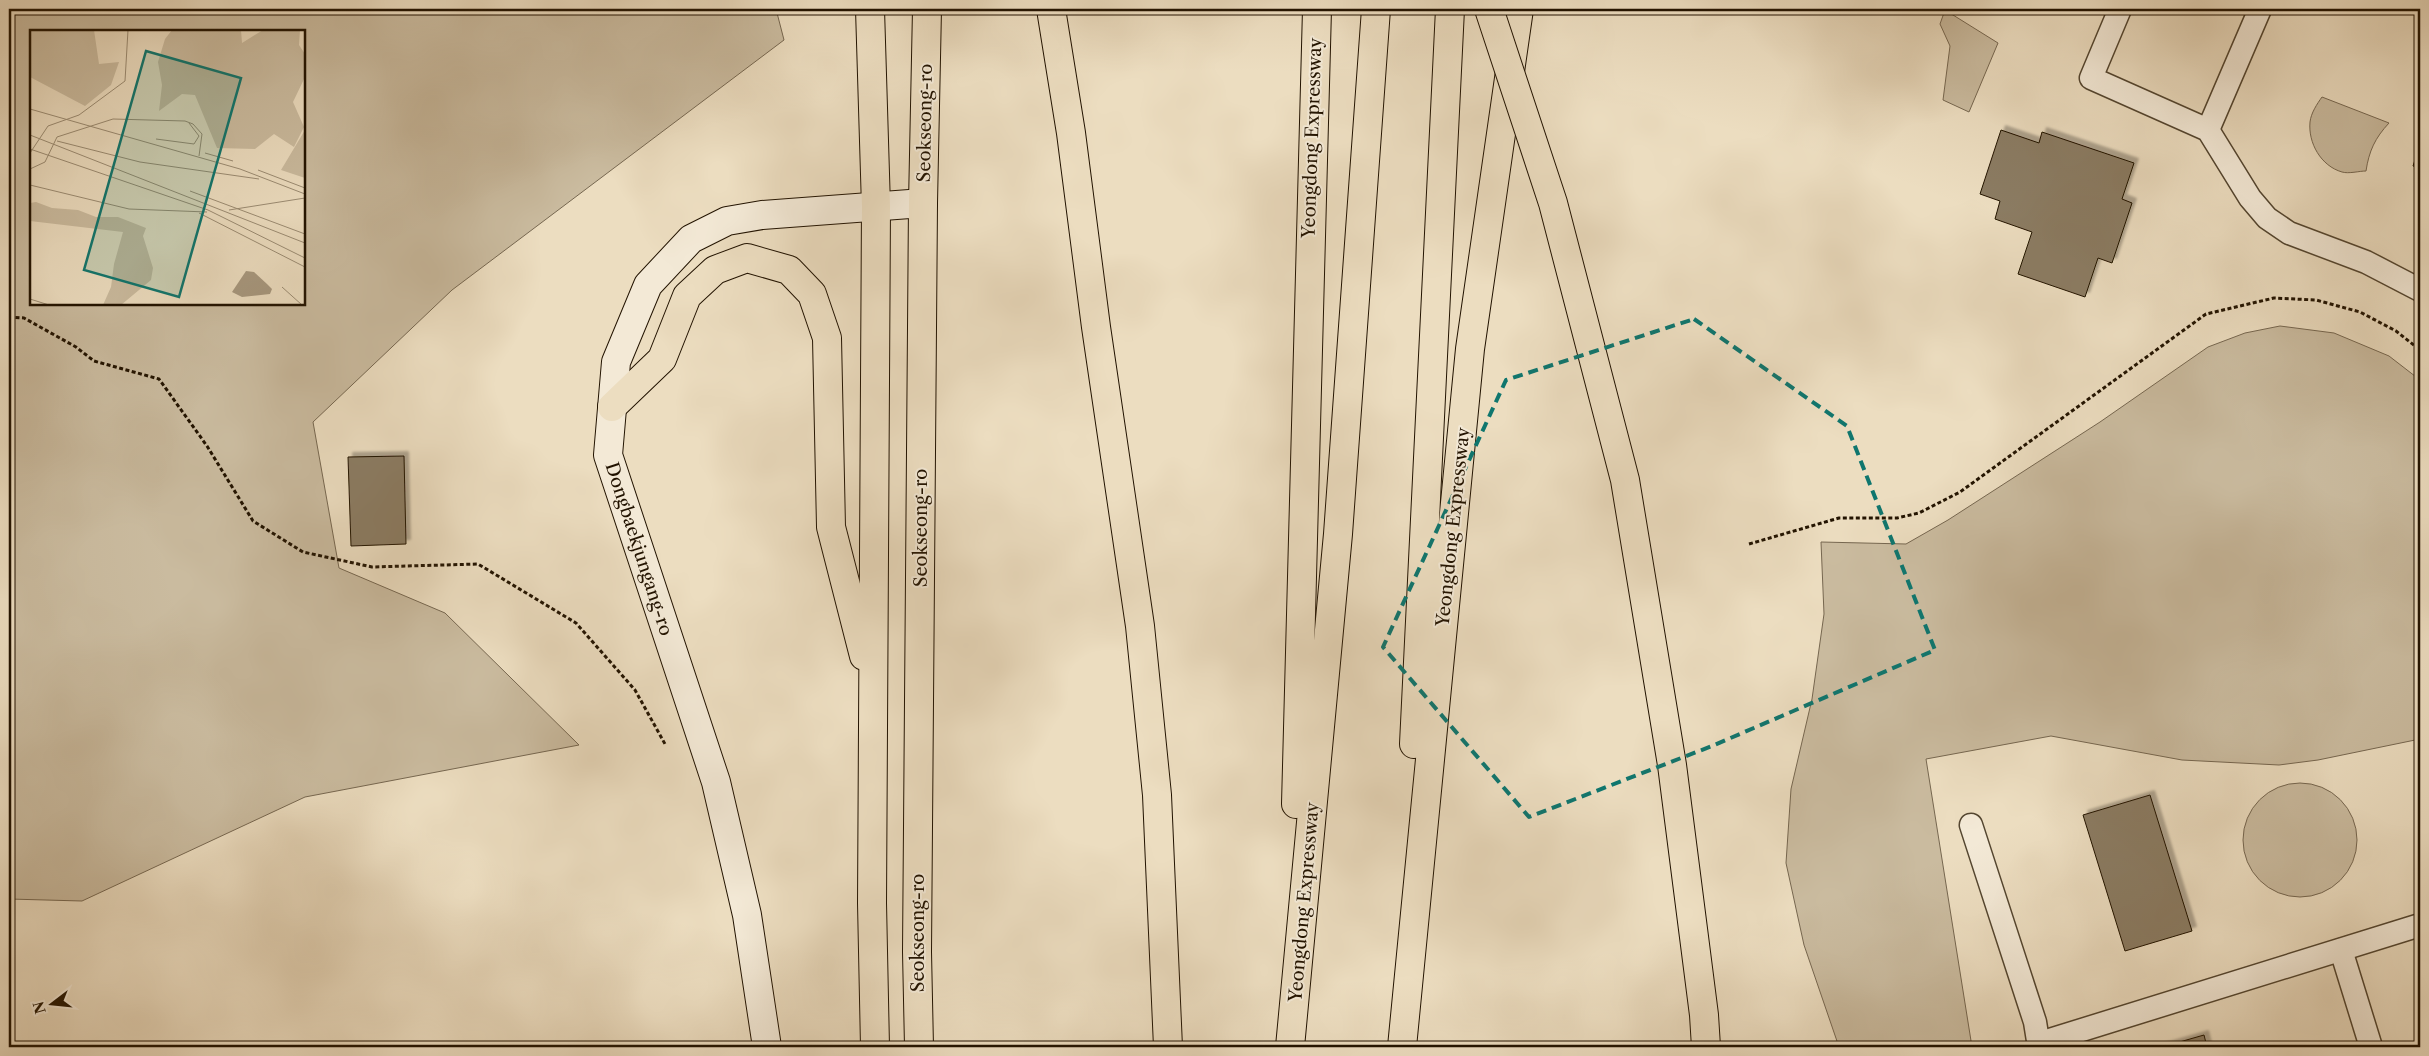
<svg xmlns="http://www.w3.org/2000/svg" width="2429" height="1056" font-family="'Libre Caslon Text',serif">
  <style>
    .green { fill: #cabb9f; stroke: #766750; fill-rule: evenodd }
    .building { fill: #8b7c64; stroke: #221300; filter: url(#shadow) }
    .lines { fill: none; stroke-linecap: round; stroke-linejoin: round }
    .lane-casing { stroke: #544630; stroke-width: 25 }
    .secondary-casing { stroke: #221300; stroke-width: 30 }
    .highway-casing { stroke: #221300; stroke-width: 30 }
    .path { stroke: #221300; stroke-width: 3; stroke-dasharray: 4 2.5; stroke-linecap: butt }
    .lane { stroke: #f3e9d6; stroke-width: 22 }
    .secondary { stroke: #f3e9d6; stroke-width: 28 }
    .highway { stroke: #ecddc0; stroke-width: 28 }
    .highway-bridge-casing { stroke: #221300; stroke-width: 30; stroke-linecap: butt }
    .highway-bridge { stroke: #ecddc0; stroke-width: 28 }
    .marked { fill: none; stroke: #0f766e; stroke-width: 4; stroke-dasharray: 10 6; stroke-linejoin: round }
    .labels { text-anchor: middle; stroke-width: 4; stroke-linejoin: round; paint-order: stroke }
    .street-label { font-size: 18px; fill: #221300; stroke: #f3e9d6 }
    .inset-road { fill: none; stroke: #9b8c73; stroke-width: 1 }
    .view { fill: #0f766e; fill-opacity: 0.15; stroke: #0f766e; stroke-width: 2.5 }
    .inset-edge { fill: none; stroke: #221300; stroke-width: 2.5 }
  </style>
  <defs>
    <filter id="shadow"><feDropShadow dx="4.5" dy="-4.5" stdDeviation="1" flood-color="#0004"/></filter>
  </defs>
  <rect width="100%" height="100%" fill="#ecddc0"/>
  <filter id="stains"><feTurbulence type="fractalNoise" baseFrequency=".004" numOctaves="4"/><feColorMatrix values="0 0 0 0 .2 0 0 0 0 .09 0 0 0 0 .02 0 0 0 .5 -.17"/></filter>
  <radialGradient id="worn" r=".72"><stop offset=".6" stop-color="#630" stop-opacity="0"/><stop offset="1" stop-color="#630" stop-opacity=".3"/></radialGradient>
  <g class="green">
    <path d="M9,9H776L784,40L452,290L313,422L339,568L445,613L579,745L305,797L82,901L9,899ZM31,31H304V304H31Z"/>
    <polygon points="1945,10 1998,43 1969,112 1943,100 1950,46 1940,24"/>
    <path d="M2322,97L2389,123C2375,138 2369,151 2366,171C2359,171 2349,174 2342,172C2321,166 2308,143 2310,122C2311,113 2317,104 2322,97Z"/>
    <polygon points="2280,326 2334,333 2389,356 2420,380 2420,739 2318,760 2279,765 2182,760 2051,736 1926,759 1972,1047 1839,1047 1804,945 1786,863 1791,789 1812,699 1824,614 1821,542 1906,544 1948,520 2100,422 2208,347 2245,333"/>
    <circle cx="2300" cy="840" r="57"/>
  </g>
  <g class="building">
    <polygon points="2001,130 2039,143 2042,132 2134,163 2122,199 2132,203 2112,263 2098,258 2085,297 2018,274 2032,232 1995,219 2000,201 1980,194"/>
    <polygon points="2420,144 2420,168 2413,166"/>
    <polygon points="404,456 406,544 351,546 348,457"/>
    <polygon points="2150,795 2192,931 2125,951 2083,815"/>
    <polygon points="2204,1035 2207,1047 2162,1047"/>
  </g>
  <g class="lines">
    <g class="lane-casing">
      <g id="lane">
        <polyline points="2120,9 2091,78 2208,130 2250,198 2267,218 2289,233 2366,262 2420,290"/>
        <polyline points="2208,130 2260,9"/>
        <polyline points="1971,825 2035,1022 2039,1047"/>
        <polyline points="2341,950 2371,1047"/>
        <polyline points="2040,1043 2420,925"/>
      </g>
    </g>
    <g class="secondary-casing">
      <polyline id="secondary" points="767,1047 747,915 716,782 608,455 616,362 648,285 691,239 727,221 762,215 923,203"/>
    </g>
    <g class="highway-casing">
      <g id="highway">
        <polyline points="870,9 876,207 872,903 875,1047"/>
        <polyline points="1051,9 1071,133 1096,327 1140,626 1157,795 1168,1047"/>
        <polyline points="612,407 662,359 687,296 715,270 747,258 789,270 812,294 827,338 831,527 864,656"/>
        <polyline points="1414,744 1450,9"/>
        <polyline points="1296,804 1317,9"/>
        <polyline points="919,1047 917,952 923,203 927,9"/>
        <polyline points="1290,1047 1338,534 1376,9"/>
        <polyline points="1402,1047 1470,349 1519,9"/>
      </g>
    </g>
    <g class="path">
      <polyline points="9,317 24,318 76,347 94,361 159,379 207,446 253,521 303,552 372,567 478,564 576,623 635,690 665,744"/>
      <polyline points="1749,544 1839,518 1897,518 1919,513 1960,492 2206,314 2274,298 2316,300 2360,312 2396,331 2420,350"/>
    </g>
    <use href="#lane" class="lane"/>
    <use href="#secondary" class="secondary"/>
    <use href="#highway" class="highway"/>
    <g class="highway-bridge-casing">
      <polyline id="highway-bridge" points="1489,9 1553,203 1625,480 1672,765 1704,1015 1706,1047"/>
    </g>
    <use href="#highway-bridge" class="highway-bridge"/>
  </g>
  <path class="marked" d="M1694,319L1847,426L1935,650L1712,746L1529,817L1383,647L1506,380Z"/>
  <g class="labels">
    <g class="street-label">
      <text transform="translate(925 123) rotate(-89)" y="6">Seokseong-ro</text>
      <text transform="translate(1312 138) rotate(-88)" y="6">Yeongdong Expressway</text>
      <text transform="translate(1453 527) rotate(-84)" y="6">Yeongdong Expressway</text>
      <text transform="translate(921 528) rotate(-90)" y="6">Seokseong-ro</text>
      <text transform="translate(639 549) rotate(72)" y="6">Dongbaekjungang-ro</text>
      <text transform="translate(1304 902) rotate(-85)" y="6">Yeongdong Expressway</text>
      <text transform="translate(918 933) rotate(-90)" y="6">Seokseong-ro</text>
    </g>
  </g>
  <g transform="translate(30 30)">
    <rect width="275" height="275" fill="#ecddc0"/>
    <path d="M0,0H64L69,34L89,32L81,55L55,76L0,47ZM142,0H211L212,13L233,0H270L269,15L275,24V47L263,72L274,97L264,117L244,104L225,119L187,118L165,65L152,64L129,81L132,55L128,32L135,9ZM275,100V148L251,140ZM6,172L22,178L48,180L66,187H88L116,198L113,206L123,238L121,250L91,275H73L81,257L84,234L93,202L0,191V173Z" fill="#cabb9f"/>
    <path d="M216,241L224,242L237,254L242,259L240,264L212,267L202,262Z" fill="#a7987f"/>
    <path class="inset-road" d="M0,79L210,139L275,164M0,105L275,213M126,109L164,114L169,106L159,93M27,111L110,132L229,149M0,119L178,180L275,228M0,123L18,96L49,85L95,51L98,0M175,123L203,131M0,139L15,132L27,107L83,89L155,91L163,94L172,104L169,126M228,140L275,158M0,155L99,179L177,182M160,161L275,204M199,180L275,168M169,183L275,237M252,257L272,275M0,269L19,275"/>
    <path class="view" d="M116,21L211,48L149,267L54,240Z"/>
    <rect width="275" height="275" class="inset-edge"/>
  </g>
  <rect width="2429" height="1056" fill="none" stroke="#ecddc0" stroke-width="30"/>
  <rect x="10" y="10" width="2409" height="1036" fill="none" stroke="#221300" stroke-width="2.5"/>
  <rect x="15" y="15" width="2399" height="1026" fill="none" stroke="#221300"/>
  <g transform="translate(52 1004) rotate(254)" stroke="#f3e9d6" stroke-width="4" paint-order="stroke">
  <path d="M0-4L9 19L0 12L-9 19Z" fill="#221300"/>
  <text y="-8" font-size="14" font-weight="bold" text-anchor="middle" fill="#221300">N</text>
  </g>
  <rect width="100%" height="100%" filter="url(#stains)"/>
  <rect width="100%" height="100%" fill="url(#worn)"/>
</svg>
